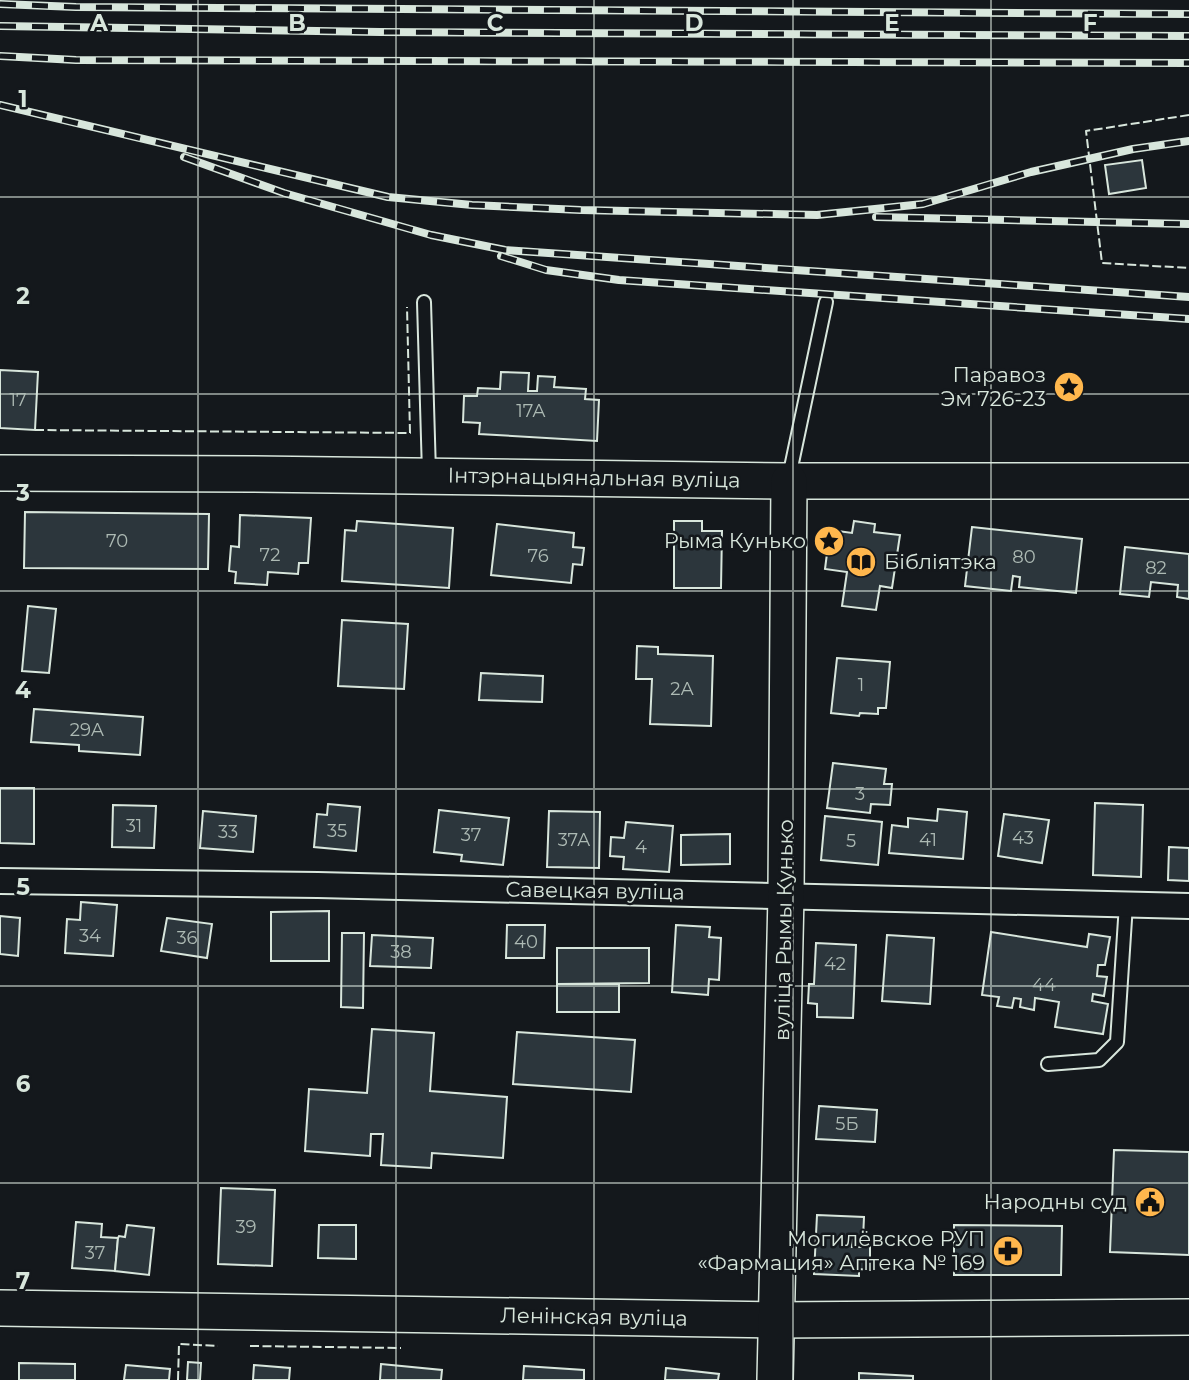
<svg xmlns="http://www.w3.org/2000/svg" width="1189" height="1380" font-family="Montserrat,sans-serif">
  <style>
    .building { fill: #2c363c; stroke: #d8e6dc; stroke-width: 2 }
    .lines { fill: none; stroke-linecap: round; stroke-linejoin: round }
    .lane-casing { stroke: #d8e6dc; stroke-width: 16 }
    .street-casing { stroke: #d8e6dc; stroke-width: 28 }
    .secondary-casing { stroke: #d8e6dc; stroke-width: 38 }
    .lane { stroke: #14181c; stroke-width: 12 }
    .street { stroke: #14181c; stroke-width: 24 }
    .secondary { stroke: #14181c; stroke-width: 35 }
    .rail-casing { stroke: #d8e6dc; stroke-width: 8 }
    .rail { stroke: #14181c; stroke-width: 5; stroke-dasharray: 16; stroke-linecap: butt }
    .fence { stroke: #d8e6dc; stroke-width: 2; stroke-dasharray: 9 3.5; stroke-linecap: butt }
    .grid { fill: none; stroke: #d8e6dc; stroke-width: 2; stroke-opacity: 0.55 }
    .labels { text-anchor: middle; stroke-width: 5; stroke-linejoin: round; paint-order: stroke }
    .number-label { font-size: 18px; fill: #adbab4 }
    .poi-label { font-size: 21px; fill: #d8e6dc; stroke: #14181c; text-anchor: end }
    .street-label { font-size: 21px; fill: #d8e6dc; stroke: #14181c }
    .grid-label { font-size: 23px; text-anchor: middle; font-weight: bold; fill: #d8e6dc; stroke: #14181c; stroke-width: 5; stroke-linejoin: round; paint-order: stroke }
  </style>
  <rect width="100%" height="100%" fill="#14181c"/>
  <g class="building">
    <polygon points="1142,160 1146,188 1109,194 1105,165"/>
    <polygon points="0,370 38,372 35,430 0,428"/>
    <polygon points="501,372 529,373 528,391 537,391 538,376 555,377 554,387 586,389 585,399 599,400 597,441 479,434 480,423 463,422 464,396 477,396 478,388 500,389"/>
    <polygon points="25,512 209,514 208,569 24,568"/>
    <polygon points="240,515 311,518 308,563 299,563 298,574 268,572 267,585 235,583 236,572 229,571 231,546 239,547"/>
    <polygon points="357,521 453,528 449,588 342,581 345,530 356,531"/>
    <polygon points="674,521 702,521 702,531 722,531 721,588 674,588"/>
    <polygon points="854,521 875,524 874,532 900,535 892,588 880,586 876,610 842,606 847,572 825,569 830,530 852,533"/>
    <polygon points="497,524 574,533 573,547 584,548 582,565 573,564 571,583 491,575"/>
    <polygon points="972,527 1082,539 1076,593 1019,587 1020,577 1013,576 1011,591 965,586"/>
    <polygon points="1125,547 1189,554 1189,599 1177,597 1178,585 1151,582 1149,597 1120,594"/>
    <polygon points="28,606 56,609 49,673 22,671"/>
    <polygon points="342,620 408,624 404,689 338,686"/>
    <polygon points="637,646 658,647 658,654 713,656 711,726 650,724 652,679 636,679"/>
    <polygon points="837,658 890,662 886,708 878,708 878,714 860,713 859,716 831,713"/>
    <polygon points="481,673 543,676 542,702 479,700"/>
    <polygon points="34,709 143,717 140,755 79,751 79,745 31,742"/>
    <polygon points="833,763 886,769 884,784 892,784 890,805 871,804 870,813 827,808"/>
    <polygon points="0,788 34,788 34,844 0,843"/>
    <polygon points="1095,803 1143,805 1141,877 1093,875"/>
    <polygon points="328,804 360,807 356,851 314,847 317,814 327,815"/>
    <polygon points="113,805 156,806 154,848 112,847"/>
    <polygon points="938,809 967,812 963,859 889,853 892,825 908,827 908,818 937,821"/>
    <polygon points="439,810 509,818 503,865 461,861 462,855 434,852"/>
    <polygon points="203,811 256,816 253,852 200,848"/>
    <polygon points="549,811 600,812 599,868 547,867"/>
    <polygon points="1004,814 1049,820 1042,863 998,856"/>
    <polygon points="825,816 882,822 878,865 821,860"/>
    <polygon points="626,822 673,826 669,872 623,869 624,857 610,856 611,837 624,838"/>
    <polygon points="730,834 730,864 681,865 681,835"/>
    <polygon points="1169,847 1189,848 1189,881 1168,880"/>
    <polygon points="81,902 117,905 113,956 65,953 67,919 80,920"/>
    <polygon points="329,911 329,961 271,961 271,912"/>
    <polygon points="0,916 20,918 18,956 0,954"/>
    <polygon points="167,918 212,924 207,958 161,951"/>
    <polygon points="507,925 545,925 544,958 506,958"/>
    <polygon points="676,925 710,927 709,937 721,938 719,980 709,979 708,995 672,992"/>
    <polygon points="991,932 1087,947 1089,934 1110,937 1105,965 1098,965 1097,976 1107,977 1104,996 1093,994 1092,1001 1108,1004 1103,1034 1055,1027 1059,1002 1035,998 1034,1010 1020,1007 1021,999 1014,998 1012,1008 997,1006 999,997 982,995"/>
    <polygon points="342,933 364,933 363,1008 341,1007"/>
    <polygon points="372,935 433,938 431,968 370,966"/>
    <polygon points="887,935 934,938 930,1004 882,1001"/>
    <polygon points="816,943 856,945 853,1018 817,1017 817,1004 808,1003 809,984 814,984"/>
    <polygon points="557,948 649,948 649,983 557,984"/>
    <rect x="557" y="984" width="62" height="28"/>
    <polygon points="372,1029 434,1033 430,1091 507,1097 503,1158 432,1153 431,1168 381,1165 383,1134 371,1134 370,1156 305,1151 309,1089 367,1093"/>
    <polygon points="517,1032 635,1040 631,1092 513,1084"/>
    <polygon points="819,1106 877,1110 875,1142 816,1139"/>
    <polygon points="1114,1150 1189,1152 1189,1255 1110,1252"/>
    <polygon points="221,1188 275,1190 272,1266 218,1264"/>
    <polygon points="817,1215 864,1217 863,1239 853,1239 852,1247 870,1247 870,1270 859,1269 859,1276 814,1274"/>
    <polygon points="76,1222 102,1224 101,1237 118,1238 115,1271 72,1268"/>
    <polygon points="127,1225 154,1228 149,1275 115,1271 118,1238 119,1236 125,1237"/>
    <polygon points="319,1225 356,1225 356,1259 318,1258"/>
    <polygon points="954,1225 1062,1226 1061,1275 954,1275"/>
    <polygon points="188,1362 201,1363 200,1380 187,1380"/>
    <polygon points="19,1363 75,1364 75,1380 19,1380"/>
    <polygon points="381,1364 442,1370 441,1380 380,1380"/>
    <polygon points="126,1365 170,1369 169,1380 124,1380"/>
    <polygon points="254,1365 290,1368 289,1380 253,1380"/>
    <polygon points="524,1366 584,1370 584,1380 523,1380"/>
    <polygon points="666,1368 719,1374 718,1380 665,1380"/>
    <polygon points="859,1373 913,1376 913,1380 859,1380"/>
  </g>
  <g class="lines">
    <g class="lane-casing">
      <g id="lane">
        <polyline points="424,302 429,473"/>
        <polyline points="789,477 826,302"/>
        <polyline points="1048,1064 1099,1060 1117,1042 1126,904"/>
      </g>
    </g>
    <g class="street-casing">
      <polyline id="street" points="0,881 318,885 1189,906"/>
    </g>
    <g class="secondary-casing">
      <g id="secondary">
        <polyline points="0,473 251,474 789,481 1189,481"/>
        <polyline points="0,1308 775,1320 1189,1317"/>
        <polyline points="775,1380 786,895 789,481"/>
      </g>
    </g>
    <use href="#lane" class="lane"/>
    <use href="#street" class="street"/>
    <use href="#secondary" class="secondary"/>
    <g class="rail-casing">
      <g id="rail">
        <polyline points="0,4 76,7 1189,14"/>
        <polyline points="0,26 380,32 1189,36"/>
        <polyline points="0,56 76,60 1189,63"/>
        <polyline points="0,105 388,197 472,205 581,210 817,215 923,204 1031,172 1133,149 1189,141"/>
        <polyline points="184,157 284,193 431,235 505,250 1189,297"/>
        <polyline points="876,217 1189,224"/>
        <polyline points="501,256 546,270 619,280 1189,319"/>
      </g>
    </g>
    <use href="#rail" class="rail"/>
    <g class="fence">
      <polyline points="1189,115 1086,131 1102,263 1189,268"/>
      <polyline points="35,430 410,433 407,307"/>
      <polyline points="250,1346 401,1348"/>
      <polyline points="178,1380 179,1344 218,1346"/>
    </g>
  </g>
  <path class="grid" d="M198,0V1380M396,0V1380M594,0V1380M793,0V1380M991,0V1380M0,197H1189M0,394H1189M0,591H1189M0,789H1189M0,986H1189M0,1183H1189"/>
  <defs>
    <g id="sight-disc" transform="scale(1.575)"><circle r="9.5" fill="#ffb74d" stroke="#14181c"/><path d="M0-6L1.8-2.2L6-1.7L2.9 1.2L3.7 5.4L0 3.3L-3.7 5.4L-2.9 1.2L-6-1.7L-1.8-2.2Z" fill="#111"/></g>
    <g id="library-disc" transform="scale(1.575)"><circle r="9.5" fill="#ffb74d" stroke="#14181c"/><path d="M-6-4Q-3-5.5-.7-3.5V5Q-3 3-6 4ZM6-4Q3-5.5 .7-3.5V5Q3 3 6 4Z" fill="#111"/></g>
    <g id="civic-disc" transform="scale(1.575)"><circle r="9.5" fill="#ffb74d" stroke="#14181c"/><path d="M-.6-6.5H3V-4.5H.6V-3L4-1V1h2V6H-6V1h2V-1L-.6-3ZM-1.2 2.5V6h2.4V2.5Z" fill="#111"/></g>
    <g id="pharmacy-disc" transform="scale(1.575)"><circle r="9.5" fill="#ffb74d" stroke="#14181c"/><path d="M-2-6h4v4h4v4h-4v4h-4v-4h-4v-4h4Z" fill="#111"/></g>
  </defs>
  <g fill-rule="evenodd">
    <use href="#sight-disc" x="1069" y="387"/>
    <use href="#sight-disc" x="829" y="541"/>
    <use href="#library-disc" x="861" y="562"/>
    <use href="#civic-disc" x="1150" y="1202"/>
    <use href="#pharmacy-disc" x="1008" y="1251"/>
  </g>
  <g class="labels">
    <g class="number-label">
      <text x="18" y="406">17</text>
      <text x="531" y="417">17А</text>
      <text x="117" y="547">70</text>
      <text x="270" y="561">72</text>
      <text x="538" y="562">76</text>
      <text x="1024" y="563">80</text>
      <text x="1156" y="574">82</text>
      <text x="861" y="691">1</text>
      <text x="682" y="695">2А</text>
      <text x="87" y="736">29А</text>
      <text x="860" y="800">3</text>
      <text x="134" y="832">31</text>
      <text x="337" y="837">35</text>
      <text x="228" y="838">33</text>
      <text x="471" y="841">37</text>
      <text x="1023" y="844">43</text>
      <text x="574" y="846">37А</text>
      <text x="928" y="846">41</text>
      <text x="851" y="847">5</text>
      <text x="641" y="853">4</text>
      <text x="90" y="942">34</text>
      <text x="187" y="944">36</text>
      <text x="526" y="948">40</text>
      <text x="401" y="958">38</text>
      <text x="835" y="970">42</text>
      <text x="1044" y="991">44</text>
      <text x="847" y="1130">5Б</text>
      <text x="246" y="1233">39</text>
      <text x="95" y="1259">37</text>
    </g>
    <g class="poi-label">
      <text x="1046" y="382">Паравоз<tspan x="1046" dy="24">Эм 726-23</tspan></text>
      <text x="806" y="548">Рыма Кунько</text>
      <text x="884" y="569" text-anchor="start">Бібліятэка</text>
      <text x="1127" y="1209">Народны суд</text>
      <text x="985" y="1246">Могилёвское РУП<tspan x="985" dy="24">«Фармация» Аптека № 169</tspan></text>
    </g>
    <g class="street-label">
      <text transform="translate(594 478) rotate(1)" y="7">Інтэрнацыянальная вуліца</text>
      <text transform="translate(595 891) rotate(1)" y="7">Савецкая вуліца</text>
      <text transform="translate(784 930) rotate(-89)" y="7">вуліца Рымы Кунько</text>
      <text transform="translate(594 1317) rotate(1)" y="7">Ленінская вуліца</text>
    </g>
  </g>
  <g class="grid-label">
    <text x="99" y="31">A</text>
    <text x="297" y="31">B</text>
    <text x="495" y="31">C</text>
    <text x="694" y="31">D</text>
    <text x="892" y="31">E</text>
    <text x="1090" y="31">F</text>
    <text x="23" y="107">1</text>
    <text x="23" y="304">2</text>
    <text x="23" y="501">3</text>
    <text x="23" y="698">4</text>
    <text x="23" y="895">5</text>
    <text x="23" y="1092">6</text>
    <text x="23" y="1289">7</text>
  </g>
</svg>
